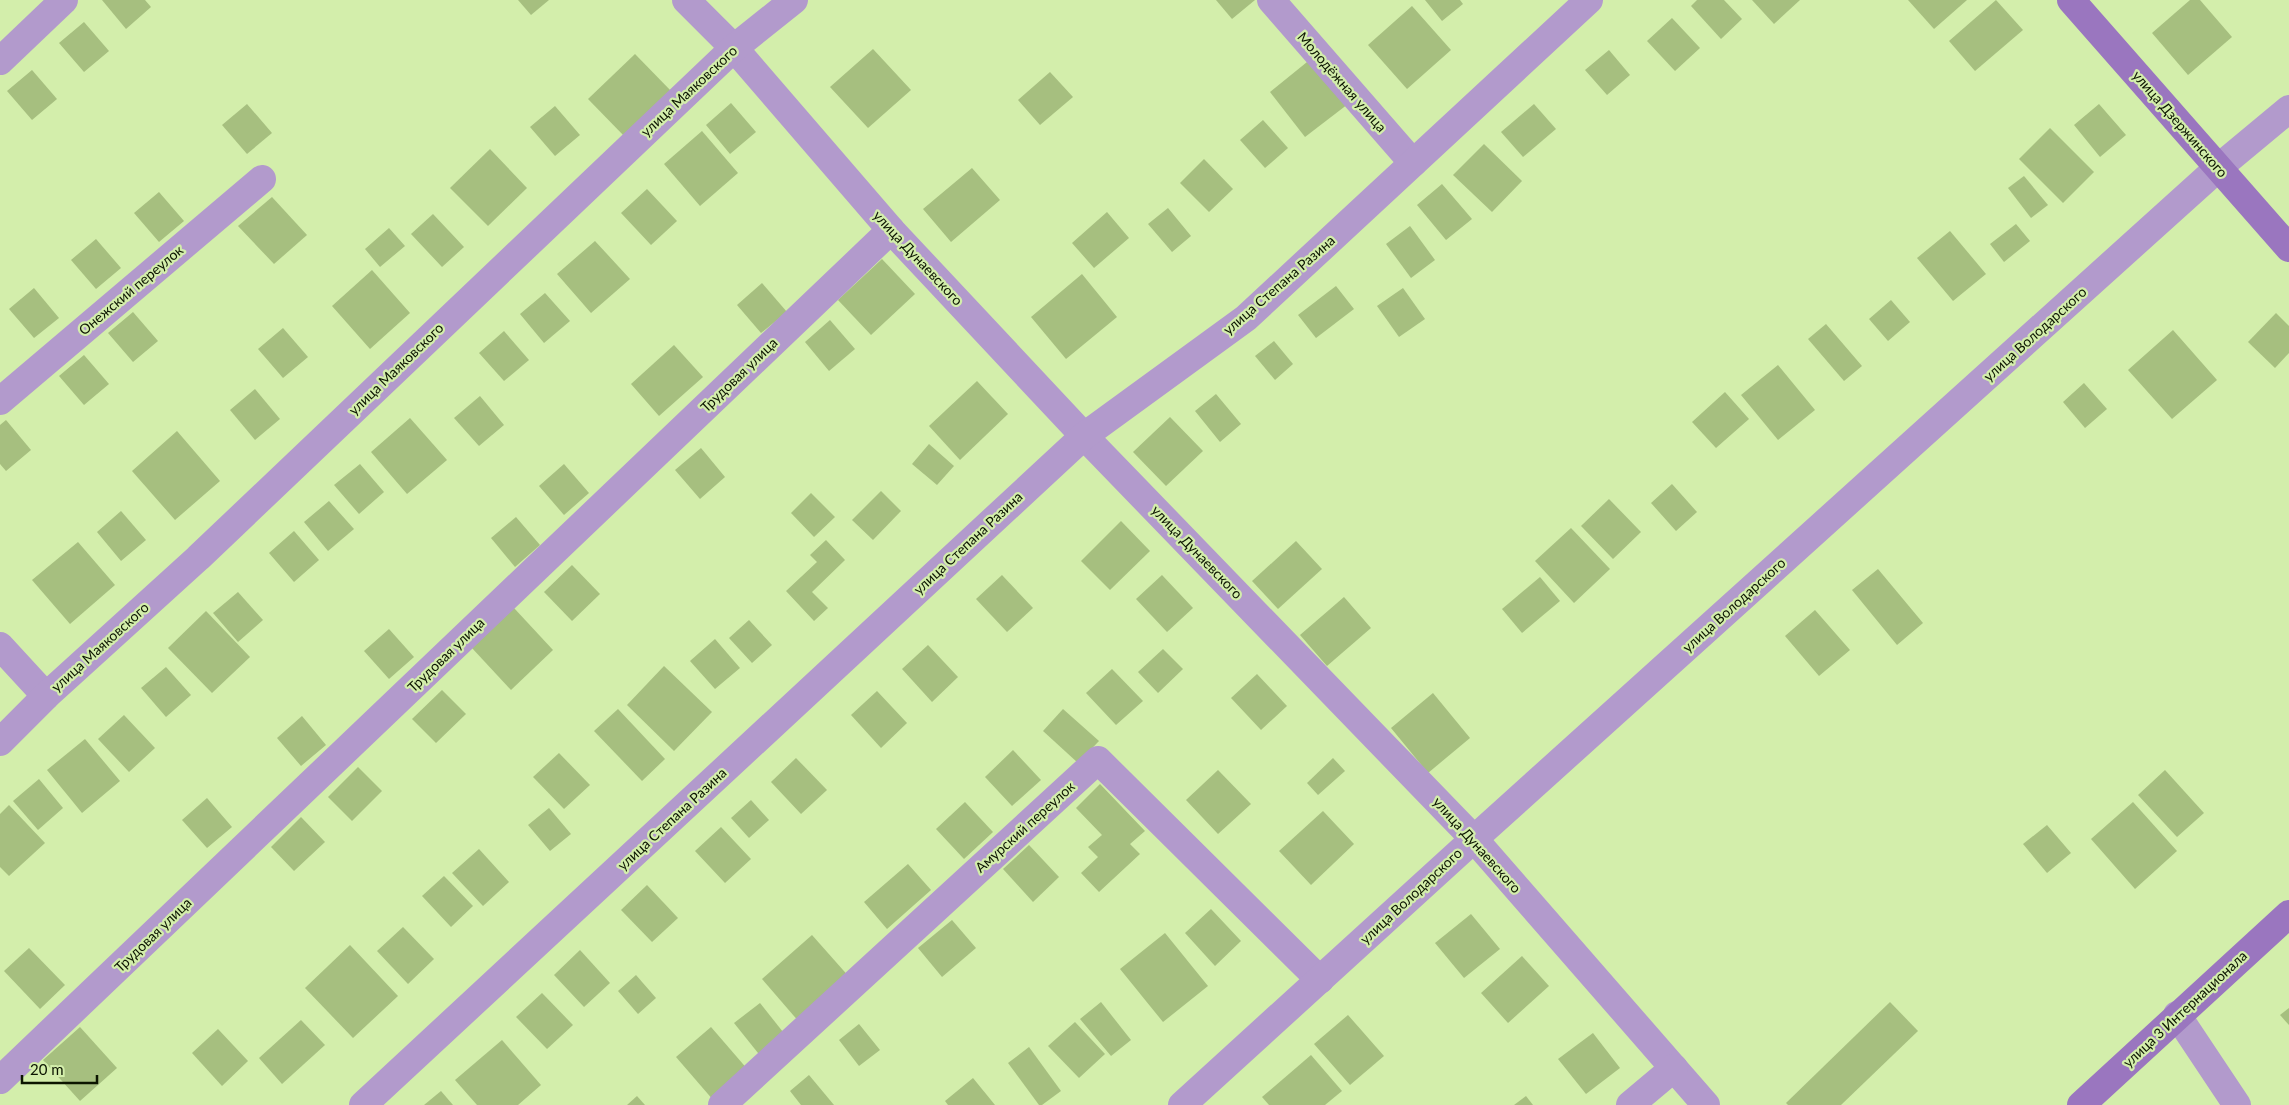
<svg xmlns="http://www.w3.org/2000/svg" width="2289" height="1105" font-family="Lato,sans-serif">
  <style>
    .building { fill: #a6bf7f }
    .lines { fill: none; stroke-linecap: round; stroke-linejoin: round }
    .street { stroke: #b29acc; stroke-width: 28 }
    .secondary { stroke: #9a76bf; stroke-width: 28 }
    .labels { text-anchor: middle; stroke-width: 4.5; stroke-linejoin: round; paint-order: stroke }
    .street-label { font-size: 14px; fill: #0c1500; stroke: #d3eeab }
  </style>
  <rect width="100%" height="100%" fill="#d3eeab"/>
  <g class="building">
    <polygon points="102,0 145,0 151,7 126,29"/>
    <polygon points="518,0 549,0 531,15"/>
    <polygon points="1216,0 1255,0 1232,19"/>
    <polygon points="1425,0 1460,0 1463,4 1442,21"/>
    <polygon points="1697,0 1724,0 1742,19 1721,39 1691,6"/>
    <polygon points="1752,0 1800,0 1774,24"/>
    <polygon points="1908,0 1967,0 1934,29"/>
    <polygon points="1996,0 2023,30 1975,71 1949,41"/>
    <polygon points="2190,0 2200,0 2232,37 2188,75 2152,33"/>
    <polygon points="1412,6 1451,50 1407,89 1368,45"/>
    <polygon points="1672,18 1700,48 1675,71 1647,41"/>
    <polygon points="84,22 109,51 84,72 59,43"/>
    <polygon points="873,49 911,90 868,128 830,87"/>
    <polygon points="1609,50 1630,75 1607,95 1585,70"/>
    <polygon points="635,54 672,92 625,137 588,99"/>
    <polygon points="1312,58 1348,104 1305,137 1270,92"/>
    <polygon points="32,70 57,99 32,120 7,91"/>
    <polygon points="1050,72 1073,97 1040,125 1018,100"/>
    <polygon points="731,103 756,132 730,154 706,125"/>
    <polygon points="247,104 272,133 247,154 222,125"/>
    <polygon points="1534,104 1556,129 1523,157 1501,132"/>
    <polygon points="2099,104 2126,135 2100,157 2074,125"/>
    <polygon points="555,106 580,135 555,156 530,127"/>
    <polygon points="1263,120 1288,148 1265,168 1240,140"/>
    <polygon points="2050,128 2094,172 2063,203 2019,159"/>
    <polygon points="702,131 738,173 700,206 664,164"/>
    <polygon points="1484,144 1522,181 1492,212 1453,175"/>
    <polygon points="490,149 527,188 488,226 450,188"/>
    <polygon points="1204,159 1233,189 1209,212 1180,183"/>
    <polygon points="972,168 1000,200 951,242 923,209"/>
    <polygon points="2024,176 2048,205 2031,218 2008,188"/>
    <polygon points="1442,184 1472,219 1446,240 1417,205"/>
    <polygon points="647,189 677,221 651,245 621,213"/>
    <polygon points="159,192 184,221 159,242 134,213"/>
    <polygon points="272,197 307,235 274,264 238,226"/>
    <polygon points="1168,208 1191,236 1172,252 1148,224"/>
    <polygon points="1107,212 1129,238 1094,268 1072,243"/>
    <polygon points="433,214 464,247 442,267 411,234"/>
    <polygon points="2016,224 2030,241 2004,262 1990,244"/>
    <polygon points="1410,226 1435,260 1411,278 1386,244"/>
    <polygon points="389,228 405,246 380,267 365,249"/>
    <polygon points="1950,231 1986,274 1953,301 1917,258"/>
    <polygon points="96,239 121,268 96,289 71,260"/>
    <polygon points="595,241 630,279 591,313 557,274"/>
    <polygon points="882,259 915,294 871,335 838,300"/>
    <polygon points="372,270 410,313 370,349 332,306"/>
    <polygon points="1082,274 1117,317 1066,359 1031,317"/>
    <polygon points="762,283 787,312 761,333 737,305"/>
    <polygon points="1336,286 1354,309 1316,338 1298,315"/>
    <polygon points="34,288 59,318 34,338 9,309"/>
    <polygon points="1403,288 1425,319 1399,337 1377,306"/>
    <polygon points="545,293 570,321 544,343 520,314"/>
    <polygon points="1891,300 1910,322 1888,341 1869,319"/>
    <polygon points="133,312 158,341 133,362 108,333"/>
    <polygon points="2276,313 2289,326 2289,353 2275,368 2248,342"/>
    <polygon points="830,320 855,349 829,371 805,342"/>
    <polygon points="1826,324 1862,366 1844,381 1808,339"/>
    <polygon points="283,328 308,357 283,378 258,349"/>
    <polygon points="2173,330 2217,380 2172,419 2128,370"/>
    <polygon points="504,331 529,360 504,381 479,353"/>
    <polygon points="1274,341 1293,364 1275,380 1255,356"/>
    <polygon points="674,345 703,377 659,416 631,384"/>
    <polygon points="84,355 109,384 84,405 59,376"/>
    <polygon points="1778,365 1815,410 1778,440 1741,395"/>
    <polygon points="977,381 1008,414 960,460 929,426"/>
    <polygon points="2084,383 2107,409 2085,428 2063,402"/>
    <polygon points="255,389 280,419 255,440 230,410"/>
    <polygon points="1725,392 1749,419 1716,448 1692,422"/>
    <polygon points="1216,394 1241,424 1220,442 1195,411"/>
    <polygon points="480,396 504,425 479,446 454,418"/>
    <polygon points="1170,417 1203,451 1166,486 1133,452"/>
    <polygon points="410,418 447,460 407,494 371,452"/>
    <polygon points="6,420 31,450 6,471 0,464 0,425"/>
    <polygon points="177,431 220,481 175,520 132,471"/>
    <polygon points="929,444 954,466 937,485 912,464"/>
    <polygon points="701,448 725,477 700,499 675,470"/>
    <polygon points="360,464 384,492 359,514 334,485"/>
    <polygon points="564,464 589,493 564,515 539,486"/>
    <polygon points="1672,484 1697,512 1676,531 1651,503"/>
    <polygon points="881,491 901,511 873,540 852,520"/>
    <polygon points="811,493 835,517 814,537 791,513"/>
    <polygon points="1609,499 1641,532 1613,559 1581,526"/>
    <polygon points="329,501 354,529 328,551 304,522"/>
    <polygon points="121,511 146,540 121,561 97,532"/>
    <polygon points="516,517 540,545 515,567 491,538"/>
    <polygon points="1121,521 1150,551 1110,590 1081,561"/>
    <polygon points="1571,528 1610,569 1574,603 1535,561"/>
    <polygon points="294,531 319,560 294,582 269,553"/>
    <polygon points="826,540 845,560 812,592 828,608 814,621 786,591 817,562 810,555"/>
    <polygon points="1296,541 1322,569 1278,609 1252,581"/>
    <polygon points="78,542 115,585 70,624 32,580"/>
    <polygon points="572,565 600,594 572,621 544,592"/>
    <polygon points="1878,569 1923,623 1897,645 1852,590"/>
    <polygon points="1002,575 1033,608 1007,632 976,599"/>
    <polygon points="1162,575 1193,608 1167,632 1136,599"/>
    <polygon points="1540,577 1560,601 1522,633 1502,609"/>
    <polygon points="238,592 263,620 238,642 213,613"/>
    <polygon points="1344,597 1371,628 1327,666 1300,635"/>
    <polygon points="514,608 553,650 511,690 471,647"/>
    <polygon points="1815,610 1850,650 1819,676 1785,636"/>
    <polygon points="206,611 250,657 212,693 168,648"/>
    <polygon points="749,620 772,645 752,663 729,638"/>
    <polygon points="389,629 414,657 389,679 364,651"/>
    <polygon points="715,639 740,668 715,689 690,661"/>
    <polygon points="928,645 958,677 932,702 902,669"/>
    <polygon points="1163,649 1183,669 1158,693 1138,672"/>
    <polygon points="664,666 712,712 674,751 627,705"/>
    <polygon points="166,667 191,695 166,717 141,688"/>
    <polygon points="1112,669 1143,701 1116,725 1086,693"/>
    <polygon points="1257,674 1287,706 1261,730 1231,698"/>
    <polygon points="442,690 466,714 436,743 412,719"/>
    <polygon points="877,691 907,723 881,748 851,715"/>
    <polygon points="1433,693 1470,738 1428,773 1391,728"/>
    <polygon points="618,709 665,759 642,781 594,731"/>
    <polygon points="1063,709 1099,741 1078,763 1043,731"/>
    <polygon points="124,715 155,748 129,772 98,739"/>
    <polygon points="302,716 326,745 301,766 277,738"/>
    <polygon points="85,739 120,781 82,813 47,770"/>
    <polygon points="1013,750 1041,780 1012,806 985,777"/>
    <polygon points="559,753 590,785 564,809 533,777"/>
    <polygon points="796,758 827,790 801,814 771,782"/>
    <polygon points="1333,758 1345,771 1318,795 1307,783"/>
    <polygon points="358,767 382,791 352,821 328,797"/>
    <polygon points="1218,770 1251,804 1218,834 1186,800"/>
    <polygon points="2165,770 2204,813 2177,837 2138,795"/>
    <polygon points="39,779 63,808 38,830 13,801"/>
    <polygon points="1100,784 1145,831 1130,844 1140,854 1099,892 1081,873 1098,857 1088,847 1102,835 1076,808"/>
    <polygon points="207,798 232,827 207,848 182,820"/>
    <polygon points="751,800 769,820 749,838 731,818"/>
    <polygon points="965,802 993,832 964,859 936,829"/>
    <polygon points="2133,802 2177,851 2135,889 2091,839"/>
    <polygon points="9,805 45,843 9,876 0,867 0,814"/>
    <polygon points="549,808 571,834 550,851 528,825"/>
    <polygon points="1323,811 1354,844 1311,885 1279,851"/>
    <polygon points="301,817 325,842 294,871 271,847"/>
    <polygon points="2047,825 2071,853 2047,873 2023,844"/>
    <polygon points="721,827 751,859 725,883 695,851"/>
    <polygon points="1029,845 1059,877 1033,902 1003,869"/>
    <polygon points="479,849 509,882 483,906 452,873"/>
    <polygon points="908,864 931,890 887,929 864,902"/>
    <polygon points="444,876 473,906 451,927 422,896"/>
    <polygon points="647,885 678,918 652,942 621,910"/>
    <polygon points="1211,909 1241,941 1215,966 1185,933"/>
    <polygon points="1471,914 1500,949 1464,978 1435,943"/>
    <polygon points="952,920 976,948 942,977 918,948"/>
    <polygon points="403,927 434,959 408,984 377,951"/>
    <polygon points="1165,933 1208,986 1163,1022 1120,969"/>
    <polygon points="812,935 851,979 800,1023 762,979"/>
    <polygon points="350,945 398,996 353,1038 305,988"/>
    <polygon points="29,948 65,985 40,1009 4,971"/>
    <polygon points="580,950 610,983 584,1007 554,975"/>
    <polygon points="1522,956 1549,986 1508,1023 1481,993"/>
    <polygon points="636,975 656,998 638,1014 618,991"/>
    <polygon points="542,993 573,1025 547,1049 516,1017"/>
    <polygon points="1101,1002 1131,1040 1111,1056 1080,1019"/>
    <polygon points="1890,1002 1918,1031 1841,1105 1788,1105 1786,1103"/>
    <polygon points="760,1003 787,1037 762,1058 734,1023"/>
    <polygon points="2289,1008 2289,1025 2280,1015"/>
    <polygon points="1348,1015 1384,1056 1350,1085 1314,1044"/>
    <polygon points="301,1020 325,1045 282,1084 259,1058"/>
    <polygon points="1075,1022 1105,1054 1079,1078 1048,1046"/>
    <polygon points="859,1024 880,1050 859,1066 839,1040"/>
    <polygon points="80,1027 117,1068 80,1101 43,1060"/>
    <polygon points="711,1027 749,1071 714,1101 676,1057"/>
    <polygon points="218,1029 248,1061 222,1086 192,1053"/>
    <polygon points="1593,1033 1620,1068 1586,1094 1558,1059"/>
    <polygon points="502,1040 541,1085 518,1105 477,1105 455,1080"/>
    <polygon points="1029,1047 1061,1091 1042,1105 1039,1105 1008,1063"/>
    <polygon points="1311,1055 1342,1091 1325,1105 1269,1105 1262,1097"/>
    <polygon points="809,1075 834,1105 801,1105 790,1091"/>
    <polygon points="973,1078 995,1105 948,1105 945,1101"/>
    <polygon points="441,1091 453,1105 424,1105"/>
    <polygon points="637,1096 645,1105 627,1105"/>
    <polygon points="1526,1096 1533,1105 1514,1105"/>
  </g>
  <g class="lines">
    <g class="street">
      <polyline points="686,0 734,48 891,230 1084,436 1474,839 1706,1105"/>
      <polyline points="1271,0 1413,163"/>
      <polyline points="0,61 64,0"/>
      <polyline points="0,401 262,179"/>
      <polyline points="0,646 46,696"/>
      <polyline points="0,742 46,696 198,558 734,48 794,0"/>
      <polyline points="2177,1015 2237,1105"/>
      <polyline points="0,1080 891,230"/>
      <polyline points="363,1105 1084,436 1246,318 1589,0"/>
      <polyline points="722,1105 1098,760 1320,980"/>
      <polyline points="1182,1105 1474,839 2218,168 2289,109"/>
      <polyline points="1630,1105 1674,1068"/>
    </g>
    <g class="secondary">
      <polyline points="2071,0 2289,248"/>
      <polyline points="2081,1105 2289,914"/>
    </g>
  </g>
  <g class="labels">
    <g class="street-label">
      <text transform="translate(1342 82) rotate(49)" y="5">Молодёжная улица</text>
      <text transform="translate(689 91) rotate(-43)" y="5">улица Маяковского</text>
      <text transform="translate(2180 124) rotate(49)" y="5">улица Дзержинского</text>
      <text transform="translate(918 258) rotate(47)" y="5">улица Дунаевского</text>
      <text transform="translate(1279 285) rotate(-41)" y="5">улица Степана Разина</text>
      <text transform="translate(131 290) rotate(-40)" y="5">Онежский переулок</text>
      <text transform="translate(2035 334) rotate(-42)" y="5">улица Володарского</text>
      <text transform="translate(396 369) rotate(-44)" y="5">улица Маяковского</text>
      <text transform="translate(739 375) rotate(-44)" y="5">Трудовая улица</text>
      <text transform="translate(968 543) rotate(-43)" y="5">улица Степана Разина</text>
      <text transform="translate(1197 552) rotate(46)" y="5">улица Дунаевского</text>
      <text transform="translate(1734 605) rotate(-42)" y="5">улица Володарского</text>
      <text transform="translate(100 647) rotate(-42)" y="5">улица Маяковского</text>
      <text transform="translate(446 655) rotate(-44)" y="5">Трудовая улица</text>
      <text transform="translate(672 819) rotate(-43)" y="5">улица Степана Разина</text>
      <text transform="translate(1025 827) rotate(-42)" y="5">Амурский переулок</text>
      <text transform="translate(1477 845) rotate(48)" y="5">улица Дунаевского</text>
      <text transform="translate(1411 896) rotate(-43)" y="5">улица Володарского</text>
      <text transform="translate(153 935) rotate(-44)" y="5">Трудовая улица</text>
      <text transform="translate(2185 1009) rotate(-43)" y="5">улица 3 Интернационала</text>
    </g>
  </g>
  <path d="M22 1075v8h75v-8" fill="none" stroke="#0c1500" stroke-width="2.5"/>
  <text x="30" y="1075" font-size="15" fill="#0c1500" stroke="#d3eeab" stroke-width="4" paint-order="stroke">20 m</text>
</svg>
